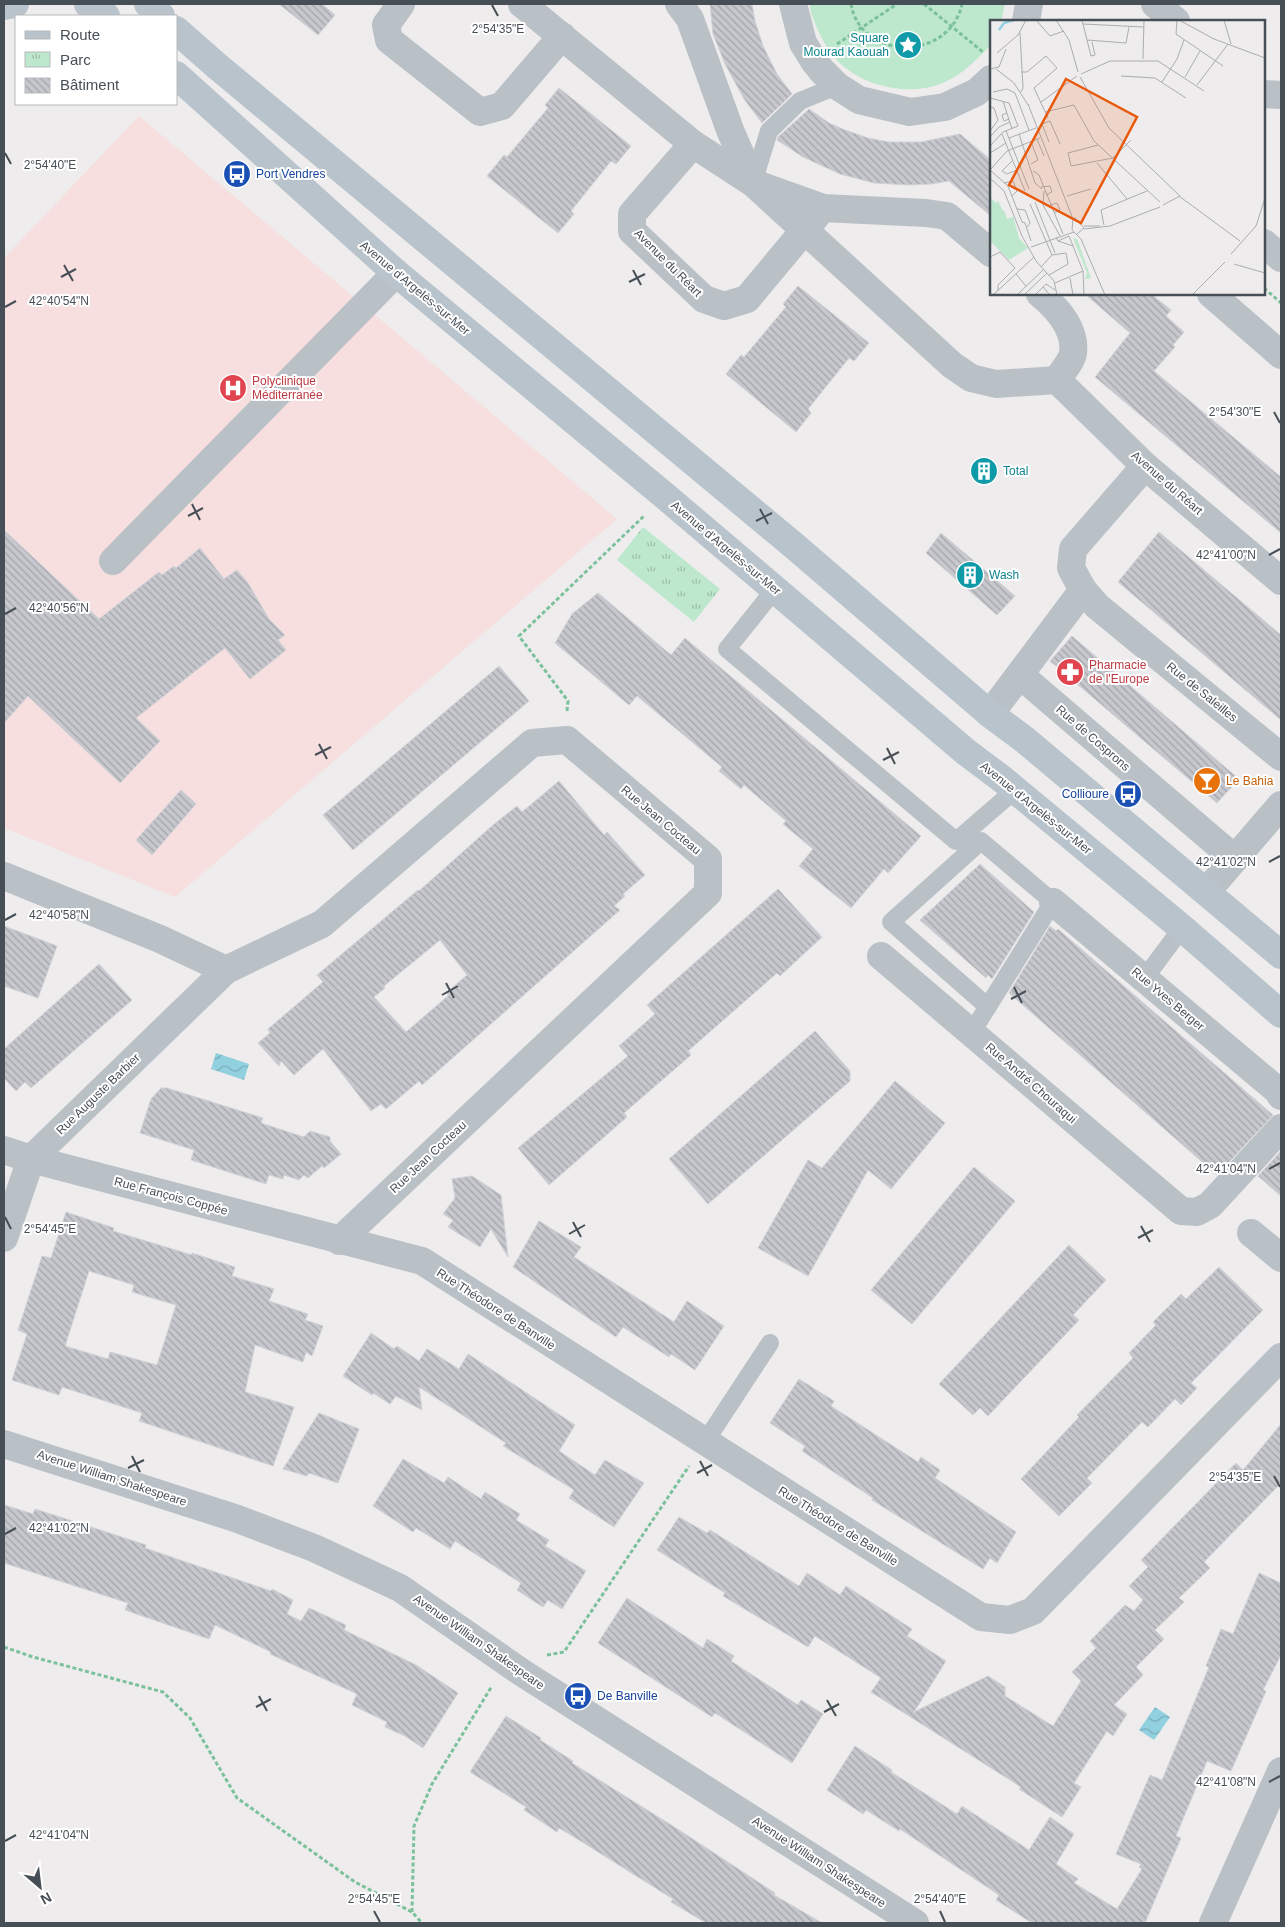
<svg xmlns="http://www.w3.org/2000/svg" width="1285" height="1927" font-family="Arial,sans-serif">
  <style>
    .medical { fill: #f6dfde }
    .green { fill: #bee8cd }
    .park { fill: url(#park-tufts) }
    .water { fill: url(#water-waves) }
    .building { fill: url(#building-back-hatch); stroke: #d0d2d7; fill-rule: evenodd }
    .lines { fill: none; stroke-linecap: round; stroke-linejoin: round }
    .path { stroke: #7bc19c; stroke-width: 3; stroke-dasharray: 4 2.5; stroke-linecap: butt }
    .lane { stroke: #b9c0c6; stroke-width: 18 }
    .street { stroke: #b9c0c6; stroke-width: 28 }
    .secondary { stroke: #b9c3cc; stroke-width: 28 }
    .ticks { fill: none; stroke: #474f56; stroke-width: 2 }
    .labels { text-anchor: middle; stroke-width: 4; stroke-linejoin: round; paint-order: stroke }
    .culture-label { font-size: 12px; fill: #0d838f; stroke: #fff; text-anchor: start }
    .transit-label { font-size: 12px; fill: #164399; stroke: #fff; text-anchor: start }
    .street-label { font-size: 12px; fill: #474f56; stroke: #fff }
    .health-label { font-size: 12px; fill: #be3a42; stroke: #fff; text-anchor: start }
    .food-label { font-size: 12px; fill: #c56008; stroke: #fff; text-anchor: start }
    .inset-river { fill: none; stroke: #91d1df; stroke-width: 2.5 }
    .inset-road { fill: none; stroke: #abadb0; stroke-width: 1 }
    .view { fill: #e8590c; fill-opacity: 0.15; stroke: #e8590c; stroke-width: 2.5 }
    .inset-edge { fill: none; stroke: #474f56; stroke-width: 2.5 }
    .ticks-label { font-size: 12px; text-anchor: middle; fill: #474f56; stroke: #fff; stroke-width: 4; stroke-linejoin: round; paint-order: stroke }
  </style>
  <defs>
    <pattern id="park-tufts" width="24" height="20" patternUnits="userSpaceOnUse" patternTransform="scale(1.25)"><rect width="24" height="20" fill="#bee8cd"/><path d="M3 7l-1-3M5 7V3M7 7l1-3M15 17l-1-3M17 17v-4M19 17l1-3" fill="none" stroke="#9cbea9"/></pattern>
    <pattern id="water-waves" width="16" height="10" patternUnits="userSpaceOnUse" patternTransform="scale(1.25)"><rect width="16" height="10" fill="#91d1df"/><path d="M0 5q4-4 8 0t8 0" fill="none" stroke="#78acb8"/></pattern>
    <pattern id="building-back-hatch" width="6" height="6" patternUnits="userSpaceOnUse" patternTransform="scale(1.25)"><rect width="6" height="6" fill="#c7c8ce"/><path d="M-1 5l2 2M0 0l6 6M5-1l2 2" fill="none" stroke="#a3a5aa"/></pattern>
  </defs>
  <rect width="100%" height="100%" fill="#eeecec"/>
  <polygon class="medical" points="139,116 617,519 175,897 4,828 4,258"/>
  <path class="green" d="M810,4H1005L1001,21H991V43L989,47C973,63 959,78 937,85C907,95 868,87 843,66C831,56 822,40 816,26C813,18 810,12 810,4Z"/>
  <polygon class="park" points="643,527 720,589 694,622 617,560"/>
  <g class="water">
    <polygon points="216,1053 249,1064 244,1080 211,1069"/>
    <polygon points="1155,1707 1170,1717 1154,1740 1139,1730"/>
  </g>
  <g class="building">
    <polygon points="279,4 322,4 335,15 318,35"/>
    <polygon points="710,4 752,4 755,21 763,46 777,74 792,94 762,123 744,99 725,64 713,34"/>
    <polygon points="559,88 631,146 616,164 611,161 571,211 574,214 558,233 487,176 504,155 507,157 548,108 545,105"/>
    <polygon points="809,109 829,123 845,130 868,138 889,142 921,142 960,134 991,160 991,216 949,181 931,184 909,185 874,183 840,174 803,157 777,140 778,137"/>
    <polygon points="798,286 869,343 854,361 849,358 808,409 811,413 796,432 726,374 741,355 744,357 786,307 783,304"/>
    <polygon points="1085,294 1151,294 1171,310 1166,316 1184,332 1173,345 1175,347 1154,371 1281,477 1281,533 1095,377 1130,333"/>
    <polygon points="4,530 99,619 159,572 162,575 174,566 176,568 200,548 224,579 237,570 248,583 269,619 285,635 278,640 286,650 250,679 225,648 194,672 136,718 160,741 120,783 28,696 4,723"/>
    <polygon points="1159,532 1281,635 1281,720 1118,582"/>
    <polygon points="941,533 1015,596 997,615 926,553"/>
    <polygon points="598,593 671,655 685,638 921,836 888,873 884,869 851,908 799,866 813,849 783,824 786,821 744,785 741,789 719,771 722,767 637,696 629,705 555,643 572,614"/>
    <polygon points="1072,636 1239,779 1217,803 1050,661"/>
    <polygon points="499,666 529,701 353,850 323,815"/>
    <path d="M559,781L604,835L607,832L645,875L623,894L625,896L614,906L620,910L422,1085L419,1081L386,1109L381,1104L371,1111L323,1049L294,1075L281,1061L279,1066L258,1043L270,1033L268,1029L323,982L317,975L418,890L419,891L493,825L517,806L522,812ZM440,940L467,975L446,993L449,995L406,1032L374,997L385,988L384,986Z"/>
    <polygon points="181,790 196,804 152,855 136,840"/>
    <polygon points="980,864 1034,912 992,979 988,975 986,978 920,920"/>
    <polygon points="778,889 822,937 780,976 777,973 688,1051 691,1055 624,1113 627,1117 549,1185 518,1148 628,1056 619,1046 655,1014 647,1005"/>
    <polygon points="4,926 57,946 38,998 4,986"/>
    <polygon points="1050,926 1056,931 1058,929 1273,1115 1217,1175 1009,993"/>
    <polygon points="99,964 132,1000 31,1088 25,1082 16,1091 4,1078 4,1049"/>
    <polygon points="815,1031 850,1071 850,1081 708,1204 669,1159"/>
    <polygon points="895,1081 945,1123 891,1189 868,1170 808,1276 758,1248 808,1160 822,1168"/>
    <polygon points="161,1088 167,1088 263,1118 261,1123 304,1137 310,1131 330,1137 330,1141 341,1154 324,1168 322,1166 308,1178 304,1175 299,1180 284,1175 283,1179 269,1175 266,1184 191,1160 194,1150 140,1133 151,1099"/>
    <polygon points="1281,1151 1281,1196 1258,1176"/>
    <polygon points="974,1167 1015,1201 912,1324 871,1290"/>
    <polygon points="472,1176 501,1195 508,1257 491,1229 480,1247 448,1227 453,1220 443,1214 455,1198 452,1179"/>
    <path d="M66,1212L114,1228L113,1231L192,1255V1253L235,1267L232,1276L274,1289L269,1301L308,1314L305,1320L323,1326L312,1356L306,1352L303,1362L255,1345L245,1392L294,1407L273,1466L139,1421L142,1413L62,1387L59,1395L12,1380L27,1334L18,1330L22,1318L42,1256L51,1258ZM89,1271L134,1285L132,1292L176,1305L157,1365L110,1352L108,1359L65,1346Z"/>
    <polygon points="539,1221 581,1247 574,1257 674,1322 687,1301 724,1326 695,1370 671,1354 669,1357 623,1327 616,1337 513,1267"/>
    <polygon points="1069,1245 1106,1280 1073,1315 1079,1320 988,1416 980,1408 973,1415 939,1384"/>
    <polygon points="1219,1267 1263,1310 1191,1383 1197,1388 1181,1405 1175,1399 1148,1427 1142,1422 1087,1478 1092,1483 1059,1516 1021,1479 1079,1417 1077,1415 1133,1358 1129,1353 1156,1325 1153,1322 1181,1294 1186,1299"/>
    <polygon points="371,1333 394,1349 397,1346 419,1361 427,1349 459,1369 468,1354 575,1425 559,1451 595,1475 605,1460 644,1483 614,1527 569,1498 574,1490 503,1446 506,1443 419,1387 422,1410 396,1396 390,1404 373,1393 372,1395 343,1376"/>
    <polygon points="799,1379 834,1401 831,1406 918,1462 921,1457 940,1470 935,1478 1016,1532 997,1563 990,1558 983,1569 872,1500 873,1498 802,1451 805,1446 770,1423"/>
    <polygon points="319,1413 359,1429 338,1483 309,1473 307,1476 283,1469"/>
    <polygon points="1281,1424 1281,1483 1204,1562 1210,1568 1179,1598 1184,1602 1155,1630 1164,1639 1136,1667 1143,1675 1114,1705 1127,1714 1113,1736 1107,1731 1074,1783 1081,1787 1062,1817 1019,1789 1021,1787 871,1692 881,1678 815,1636 808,1647 723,1596 725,1593 657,1550 679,1517 707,1533 710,1530 799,1586 807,1573 840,1595 846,1586 912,1629 907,1636 946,1661 914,1712 988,1676 1005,1687 1005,1696 1053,1726 1081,1681 1072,1672 1096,1648 1090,1641 1125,1605 1134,1611 1143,1600 1129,1586 1148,1567 1141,1560 1236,1463 1243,1470"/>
    <polygon points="403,1459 444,1483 448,1477 481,1499 485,1492 520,1514 516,1520 549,1540 545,1546 586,1571 562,1609 548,1600 543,1607 529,1598 517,1590 521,1583 455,1541 450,1549 416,1528 413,1532 373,1506"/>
    <polygon points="4,1505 33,1514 35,1509 88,1526 146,1545 145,1548 271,1591 272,1589 293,1600 287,1614 301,1621 309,1608 346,1625 344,1630 416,1665 458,1693 423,1748 405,1736 385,1727 387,1722 352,1705 357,1694 270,1654 271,1652 215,1625 209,1639 125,1610 128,1603 4,1563"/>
    <polygon points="1259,1573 1281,1583 1281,1655 1263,1690 1266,1691 1231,1771 1207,1761 1176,1836 1181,1838 1145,1923 1032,1923 996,1900 999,1895 900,1829 899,1831 866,1810 863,1814 827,1790 855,1746 892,1770 891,1772 957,1814 962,1806 1029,1850 1050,1817 1074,1834 1056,1864 1078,1879 1074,1883 1117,1909 1142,1869 1139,1867 1141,1864 1116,1854 1150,1775 1162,1780 1209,1667 1206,1666 1221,1629 1233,1634"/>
    <polygon points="627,1598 703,1648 707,1639 734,1656 731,1661 798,1705 801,1700 823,1714 792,1763 715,1713 712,1717 598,1643"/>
    <polygon points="506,1716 541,1738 540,1740 573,1761 572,1763 676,1828 775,1893 774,1895 822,1923 706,1923 671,1902 673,1899 571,1835 559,1828 557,1832 524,1810 526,1807 470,1772"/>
  </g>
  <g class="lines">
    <g class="path">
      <path d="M851,4C861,62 950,61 962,4"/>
      <polyline points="924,4 983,52"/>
      <polyline points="837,44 897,4"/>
      <polyline points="1264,288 1281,303"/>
      <polyline points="567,711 568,701 519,636 645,515"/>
      <polyline points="4,1647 33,1657 163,1692 190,1718 237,1798 355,1882 412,1912 422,1923"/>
      <polyline points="547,1655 564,1652 689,1466"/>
      <polyline points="412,1912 414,1826 432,1784 492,1686"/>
    </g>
    <g class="lane">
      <polyline points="753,183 769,131 800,101 837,86"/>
      <polyline points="775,589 727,649 956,841 1015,790"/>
      <polyline points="1144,979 1182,928"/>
      <polyline points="972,1032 1053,902 981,841 891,922 988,1007"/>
      <polyline points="705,1442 770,1343"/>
    </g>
    <g class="street">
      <polyline points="401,4 386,25 389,40 480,112 502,106 562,36"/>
      <polyline points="522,4 693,144 753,183 952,365 971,378 996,384 1057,380"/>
      <polyline points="679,4 690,19 730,130 753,183 823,208 926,213 947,216 991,253"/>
      <polyline points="793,4 803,43 814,61 822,71 837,86 859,100 910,112 945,107 977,92 991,79"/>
      <polyline points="1155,4 1176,21"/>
      <polyline points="1026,21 1029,4"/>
      <polyline points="1264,94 1281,95"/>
      <polyline points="693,144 632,214 632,231 704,299 724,306 747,299 817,215"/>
      <polyline points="1264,243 1281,258"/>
      <path d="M1040,294C1057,308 1076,329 1073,353C1072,361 1061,373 1057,380L1145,466L1281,581"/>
      <polyline points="1211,294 1281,355"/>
      <polyline points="1145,466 1073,549 1071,568 1083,590 1097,606 1281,757"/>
      <polyline points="113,561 396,273"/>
      <polyline points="1020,675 1235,859"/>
      <polyline points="990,714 1083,590"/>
      <polyline points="4,876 160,939 226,970"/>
      <polyline points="1207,891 1281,805"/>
      <polyline points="1053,902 1277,1090 1281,1096"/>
      <polyline points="881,956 1181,1211 1197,1212 1210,1205 1281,1128"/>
      <polyline points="4,1150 31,1159 422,1261 981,1617 1010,1620 1033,1611 1281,1357"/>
      <polyline points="1251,1233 1281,1258"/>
      <polyline points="4,1238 31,1159 226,970 322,924 532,743 567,740 708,859 708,893 339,1241"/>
      <polyline points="4,1444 235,1518 314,1548 400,1588 521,1672 915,1923"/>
      <polyline points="1213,1923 1281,1771"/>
    </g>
    <g class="secondary">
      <polyline points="88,4 98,9 106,16"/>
      <polyline points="148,4 161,16"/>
      <polyline points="4,6 15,4"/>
      <polyline points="176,30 217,66 792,544 990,714 1025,740 1281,955"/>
      <polyline points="176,75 396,273 665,496 966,752 1002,779 1182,928 1281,1014"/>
    </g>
  </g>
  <path class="ticks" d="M492,5L498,16M5,153L11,164M64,265L73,281M633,270L641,285M61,277L76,269M629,282L645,274M5,307L16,301M1274,412L1280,423M192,504L200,520M760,509L768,524M188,516L203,508M756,521L772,513M1269,555L1280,549M5,614L16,608M319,744L327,759M887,748L895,764M315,755L331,747M883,760L899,752M1269,862L1280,856M5,920L16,914M446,983L454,998M1014,987L1022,1003M442,995L458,986M1011,999L1026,991M1269,1169L1280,1163M5,1217L11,1229M573,1222L581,1237M1141,1226L1150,1242M569,1234L585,1225M1138,1238L1153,1230M132,1456L140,1472M700,1461L708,1476M128,1468L144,1460M697,1473L712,1465M1274,1476L1280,1487M5,1534L16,1528M259,1696L267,1711M827,1700L836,1716M256,1707L271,1699M824,1712L839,1704M1269,1782L1280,1776M5,1841L16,1835M374,1911L380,1922M940,1911L945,1922"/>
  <defs>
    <g id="sight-disc" transform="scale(1.4375)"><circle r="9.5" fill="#0f9aa8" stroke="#fff"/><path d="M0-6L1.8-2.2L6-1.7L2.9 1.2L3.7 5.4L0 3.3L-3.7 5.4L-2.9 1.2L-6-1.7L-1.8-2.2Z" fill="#fff"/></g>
    <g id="bus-disc" transform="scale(1.4375)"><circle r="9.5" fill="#1a4fb4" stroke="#fff"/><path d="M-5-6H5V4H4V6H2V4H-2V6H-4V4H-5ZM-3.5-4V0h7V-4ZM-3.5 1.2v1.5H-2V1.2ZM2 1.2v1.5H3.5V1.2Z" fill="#fff"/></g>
    <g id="hospital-disc" transform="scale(1.4375)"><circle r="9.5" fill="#e0444e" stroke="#fff"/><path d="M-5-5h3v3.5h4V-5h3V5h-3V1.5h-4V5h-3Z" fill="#fff"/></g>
    <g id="building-disc" transform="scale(1.4375)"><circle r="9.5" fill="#0f9aa8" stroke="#fff"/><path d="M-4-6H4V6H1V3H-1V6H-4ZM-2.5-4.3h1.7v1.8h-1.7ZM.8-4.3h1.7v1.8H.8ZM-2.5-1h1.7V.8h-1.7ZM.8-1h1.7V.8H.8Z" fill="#fff"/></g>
    <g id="pharmacy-disc" transform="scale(1.4375)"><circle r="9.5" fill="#e0444e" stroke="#fff"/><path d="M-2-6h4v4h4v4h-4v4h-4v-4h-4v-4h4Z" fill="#fff"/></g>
    <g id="bar-disc" transform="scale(1.4375)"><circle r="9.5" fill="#e8710a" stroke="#fff"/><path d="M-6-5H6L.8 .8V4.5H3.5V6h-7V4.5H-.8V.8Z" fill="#fff"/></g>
  </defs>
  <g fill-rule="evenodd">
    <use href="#sight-disc" x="908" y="45"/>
    <use href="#bus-disc" x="237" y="174"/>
    <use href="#hospital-disc" x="233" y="388"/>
    <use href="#building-disc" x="984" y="471"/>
    <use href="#building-disc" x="970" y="575"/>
    <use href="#pharmacy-disc" x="1070" y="672"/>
    <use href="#bar-disc" x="1207" y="781"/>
    <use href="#bus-disc" x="1128" y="794"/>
    <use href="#bus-disc" x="578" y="1696"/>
  </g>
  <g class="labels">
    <g class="culture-label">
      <text x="889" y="42" text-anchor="end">Square<tspan x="889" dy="14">Mourad Kaouah</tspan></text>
      <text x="1003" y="475">Total</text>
      <text x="989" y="579">Wash</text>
    </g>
    <g class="transit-label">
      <text x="256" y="178">Port Vendres</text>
      <text x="1109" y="798" text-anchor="end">Collioure</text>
      <text x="597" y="1700">De Banville</text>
    </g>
    <g class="street-label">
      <text transform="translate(668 263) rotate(45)" y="4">Avenue du Réart</text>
      <text transform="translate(415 288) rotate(40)" y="4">Avenue d'Argelès-sur-Mer</text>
      <text transform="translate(1167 483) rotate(41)" y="4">Avenue du Réart</text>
      <text transform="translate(726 548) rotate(40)" y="4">Avenue d'Argelès-sur-Mer</text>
      <text transform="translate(1202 692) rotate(39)" y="4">Rue de Saleilles</text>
      <text transform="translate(1093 738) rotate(41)" y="4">Rue de Cosprons</text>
      <text transform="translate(1036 808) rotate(39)" y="4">Avenue d'Argelès-sur-Mer</text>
      <text transform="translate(661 820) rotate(40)" y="4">Rue Jean Cocteau</text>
      <text transform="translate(1168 999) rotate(40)" y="4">Rue Yves Berger</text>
      <text transform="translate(1031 1083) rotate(41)" y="4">Rue André Chouraqui</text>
      <text transform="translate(98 1094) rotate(-44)" y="4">Rue Auguste Barbier</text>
      <text transform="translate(428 1157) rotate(-43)" y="4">Rue Jean Cocteau</text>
      <text transform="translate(171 1196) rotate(15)" y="4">Rue François Coppée</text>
      <text transform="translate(496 1309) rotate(33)" y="4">Rue Théodore de Banville</text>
      <text transform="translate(112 1478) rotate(18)" y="4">Avenue William Shakespeare</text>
      <text transform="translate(838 1526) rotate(32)" y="4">Rue Théodore de Banville</text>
      <text transform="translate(479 1642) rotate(35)" y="4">Avenue William Shakespeare</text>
      <text transform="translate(819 1862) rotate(33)" y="4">Avenue William Shakespeare</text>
    </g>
    <g class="health-label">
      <text x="252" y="385">Polyclinique<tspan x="252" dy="14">Méditerranée</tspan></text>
      <text x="1089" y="669">Pharmacie<tspan x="1089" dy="14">de l'Europe</tspan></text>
    </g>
    <g class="food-label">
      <text x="1226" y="785">Le Bahia</text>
    </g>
  </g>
  <g transform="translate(990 20)">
    <rect width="275" height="275" fill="#eeecec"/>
    <path d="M1,178L6,183L8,181L17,199L23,197L29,218L38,228L19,240L0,221Z" fill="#bee8cd"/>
    <path d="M14,190L17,199L23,197L28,215L8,199ZM83,218L87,219L101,258L95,259L97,253Z" fill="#bee8cd"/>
    <path class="inset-river" d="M9,10L14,3L24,0"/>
    <path class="inset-road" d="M46,0L60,16L74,11M66,0L79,20L88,52M92,0L101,36L105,35L102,22M187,0L186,14L233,46M189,0L224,19L275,38M234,0L241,24M93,4L154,7M30,13L33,68L31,72M97,20L136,23L139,7M7,33L28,15L36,0M153,39L154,0M0,49L9,47L16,29M6,49L24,63L38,85M31,52H37L56,36L67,48L44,68L58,98M91,54L120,41H168L214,71M131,56L165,58L196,78M90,57L119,108L190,176M195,57L210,31M172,62L187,39L194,20M207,65L238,24M3,72L17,69L25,73L39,110M0,78L19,83L28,106L13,112L0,126M13,81L22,109M51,82L87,56M38,84L83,199L82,210L91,219L115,275M0,87L4,88L8,100L0,111M55,92L84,85L104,121L170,182M17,93L12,95L14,101L19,99M16,111L39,169M12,114L35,171M29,114L45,163L52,169M0,117L9,107L20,102M19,118L46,108M47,119L54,136M59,122L52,104L60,101L70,124M108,125L78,133L81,146L123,138L141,120M0,133L16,123M23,140L12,151L17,154L27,150M107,143L137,179M41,144L48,140L41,122M0,150L18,166L32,202M0,150L17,131L50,118M43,151L49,155L73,214M0,158L14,171L32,216L46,241L64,261L67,275M14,163L23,161L27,171L22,176M51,167L60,166L62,172L56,175M54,171L53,185L70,216M77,176L101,169M189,176L250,221M45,182L65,233M40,184L62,235M60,185L67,183L70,190L64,193M173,185L190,176M27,189L35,190L40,203L37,207M84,197L94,208L87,214M32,202L35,203L41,221M114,205L111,190L157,171M94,206H110M94,209L120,206L170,187M68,221L83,226M41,227L84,212M241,234L266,206L275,178M0,237L10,232L25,248L8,265V271M244,244L275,253M51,247L62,235L76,233L78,244L59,255M93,251L94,275M26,254L36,266M80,258L83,275M65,263L93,251L79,216L68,221L66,217M53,267L56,264L65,270M3,275L44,237M27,275L53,250M34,275L57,253M45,275L53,267L60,275M202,275L235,242"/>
    <path class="view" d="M76,59L147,97L91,203L19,165Z"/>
    <rect width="275" height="275" class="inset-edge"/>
  </g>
  <g class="ticks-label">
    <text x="498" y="33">2°54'35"E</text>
    <text x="50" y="169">2°54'40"E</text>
    <text x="59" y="305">42°40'54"N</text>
    <text x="1235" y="416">2°54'30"E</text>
    <text x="1226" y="559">42°41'00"N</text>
    <text x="59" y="612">42°40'56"N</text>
    <text x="1226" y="866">42°41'02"N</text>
    <text x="59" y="919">42°40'58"N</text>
    <text x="1226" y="1173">42°41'04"N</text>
    <text x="50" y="1233">2°54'45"E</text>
    <text x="1235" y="1481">2°54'35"E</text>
    <text x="59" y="1532">42°41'02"N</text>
    <text x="1226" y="1786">42°41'08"N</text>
    <text x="59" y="1839">42°41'04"N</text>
    <text x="374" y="1903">2°54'45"E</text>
    <text x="940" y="1903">2°54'40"E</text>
  </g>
  <rect width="1285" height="1927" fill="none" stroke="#474f56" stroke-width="10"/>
  <rect x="15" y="15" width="162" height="90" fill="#ffffff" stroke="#b5b9bb"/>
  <rect x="25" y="31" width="25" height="8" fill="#b9c3cc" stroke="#b5b9bb"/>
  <text x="60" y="40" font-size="15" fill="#474f56">Route</text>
  <rect x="25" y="52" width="25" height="15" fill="url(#park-tufts)" stroke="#b5b9bb"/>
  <text x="60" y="65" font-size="15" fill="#474f56">Parc</text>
  <rect x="25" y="78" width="25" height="15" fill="url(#building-back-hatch)" stroke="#b5b9bb"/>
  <text x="60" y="90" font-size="15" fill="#474f56">Bâtiment</text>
  <g transform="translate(40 1887) rotate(152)" stroke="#ffffff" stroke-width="4" paint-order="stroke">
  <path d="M0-4L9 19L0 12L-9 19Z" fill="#474f56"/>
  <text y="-8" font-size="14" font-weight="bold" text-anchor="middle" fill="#474f56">N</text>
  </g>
</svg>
